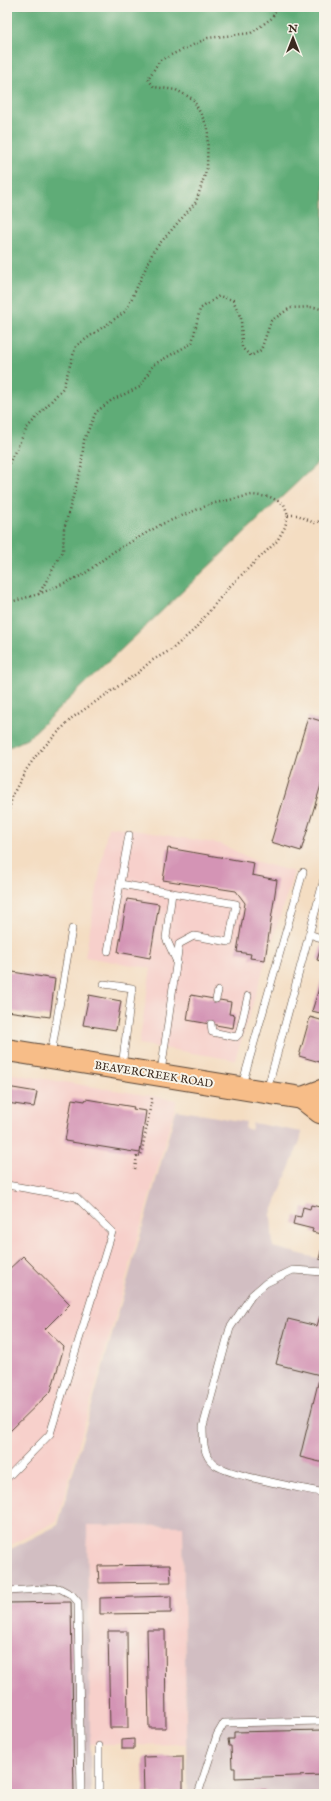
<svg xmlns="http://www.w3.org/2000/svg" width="331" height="1801" font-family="'IM FELL English',serif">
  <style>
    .built { fill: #f7d0cb }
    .industrial { fill: #d2bec2 }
    .forest { fill: #5fac77; stroke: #4d6b4a }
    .building { fill: #d494b5 }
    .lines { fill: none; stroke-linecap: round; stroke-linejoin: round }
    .service-casing { stroke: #574537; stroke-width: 8 }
    .primary-casing { stroke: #574537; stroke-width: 24 }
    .path { stroke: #574537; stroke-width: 2.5; stroke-dasharray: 1 3; stroke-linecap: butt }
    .service { stroke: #fff; stroke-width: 7 }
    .primary { stroke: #f7bd88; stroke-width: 22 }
    .labels { text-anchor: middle; stroke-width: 4; stroke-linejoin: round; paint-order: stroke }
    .street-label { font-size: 11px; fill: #3b2a1e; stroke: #f7f3e8 }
  </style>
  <rect width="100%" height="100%" fill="#f7f3e8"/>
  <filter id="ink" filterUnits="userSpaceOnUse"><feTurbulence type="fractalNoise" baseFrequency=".025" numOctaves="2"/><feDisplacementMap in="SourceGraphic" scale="8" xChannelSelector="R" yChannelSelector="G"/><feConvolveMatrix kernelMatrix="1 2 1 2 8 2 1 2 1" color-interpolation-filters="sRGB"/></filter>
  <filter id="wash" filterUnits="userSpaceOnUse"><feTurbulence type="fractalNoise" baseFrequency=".012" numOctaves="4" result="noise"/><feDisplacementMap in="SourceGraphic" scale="16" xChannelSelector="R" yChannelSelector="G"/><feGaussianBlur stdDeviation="0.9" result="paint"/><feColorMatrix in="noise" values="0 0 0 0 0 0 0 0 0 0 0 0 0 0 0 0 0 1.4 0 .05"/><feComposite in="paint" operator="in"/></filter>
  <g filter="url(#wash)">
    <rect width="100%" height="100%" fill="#f4ddc2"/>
    <g class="built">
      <polygon points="108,826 221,844 255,861 294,872 235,1060 139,1044 151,968 85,957"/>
      <polygon points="7,1073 177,1100 57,1521 7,1547"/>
      <polygon points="87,1525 183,1526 186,1744 134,1745 122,1749 122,1744 90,1744"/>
    </g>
    <polygon class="industrial" points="176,1110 246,1122 245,1128 251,1130 253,1123 302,1132 300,1141 271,1214 273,1247 324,1260 324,1794 187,1794 183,1526 87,1525 91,1794 7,1794 7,1551 58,1525"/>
    <polygon class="forest" points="7,7 324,7 324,457 27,739 7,748"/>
    <g id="blocks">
      <g class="building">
        <polygon points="308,717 324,722 324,775 301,851 271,842"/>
        <polygon points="168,848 254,863 252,875 277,880 265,960 250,958 251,954 237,952 245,903 236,891 163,880"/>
        <polygon points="127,899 159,904 150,958 118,952"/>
        <polygon points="322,944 324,945 324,962 317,960"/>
        <polygon points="7,971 55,979 50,1017 7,1011"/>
        <polygon points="324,972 324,1014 312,1011"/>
        <polygon points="89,995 121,1001 116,1030 83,1025"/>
        <polygon points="191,995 231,1002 229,1014 235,1015 233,1028 187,1020"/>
        <polygon points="310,1017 324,1021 324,1035 321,1044 324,1044 323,1063 299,1056"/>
        <polygon points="7,1087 37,1092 34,1107 7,1103"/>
        <polygon points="72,1099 85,1101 86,1099 134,1107 133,1109 146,1111 140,1153 65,1141"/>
        <polygon points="311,1205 320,1207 320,1210 324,1211 324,1231 322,1231 321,1234 312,1232 313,1229 293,1224 295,1216 301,1217 303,1207 310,1209"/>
        <polygon points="324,1240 324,1260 319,1259"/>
        <polygon points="23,1256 70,1304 45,1329 64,1347 51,1391 7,1434 7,1271"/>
        <polygon points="320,1316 324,1318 324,1463 300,1457 320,1375 276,1364 288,1319 317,1326"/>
        <polygon points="170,1565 171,1582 99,1583 98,1566"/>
        <polygon points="171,1596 171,1613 100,1614 100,1598"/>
        <polygon points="71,1602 74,1794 7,1794 7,1603"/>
        <polygon points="147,1630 165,1630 166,1728 149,1728"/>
        <polygon points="108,1631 127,1631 128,1728 110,1728"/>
        <polygon points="324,1730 324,1775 235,1778 235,1768 232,1768 231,1746 229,1746 228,1739 234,1739 234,1732"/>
        <polygon points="134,1739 134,1749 122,1749 122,1740"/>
        <polygon points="183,1756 183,1794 144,1794 143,1757"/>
        <polygon points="266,1790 266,1794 229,1794 229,1791"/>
      </g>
    </g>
  </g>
  <g filter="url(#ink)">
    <use href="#blocks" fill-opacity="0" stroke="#574537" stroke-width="1"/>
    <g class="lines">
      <g class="service-casing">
        <g id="service">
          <polyline points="120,884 129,835"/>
          <polyline points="172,893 166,938 177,962"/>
          <polyline points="309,934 324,939"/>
          <polyline points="108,951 120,884 236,904 229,942 194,936 179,944 161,1072"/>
          <polyline points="104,984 132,988 122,1067"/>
          <polyline points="216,999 218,991"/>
          <polyline points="211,1024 212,1032 236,1037 239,1034 248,996"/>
          <polyline points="51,1055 72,929"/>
          <polyline points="242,1085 303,872"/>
          <polyline points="267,1091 324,879"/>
          <polyline points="7,1185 76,1197 112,1232 50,1434 7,1478"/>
          <path d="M324,1272L293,1270L266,1283L252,1295L230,1328L203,1427C203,1440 203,1455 214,1464C228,1476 303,1488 324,1493"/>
          <polyline points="7,1591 59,1588 72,1595 78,1602 81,1794"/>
          <polyline points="99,1794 99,1746"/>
          <polyline points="198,1794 217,1735 224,1723 324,1721"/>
        </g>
      </g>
      <g class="primary-casing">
        <g id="primary">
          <polyline points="7,1050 302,1098 324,1090"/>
          <polyline points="302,1098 320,1112 324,1113"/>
        </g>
      </g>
      <g class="path">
        <polyline points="7,467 27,428 63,388 76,346 126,311 154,250 196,202 207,168 208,128 193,99 176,90 154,87 148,79 160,60 208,38 251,33 272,18 277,7"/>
        <polyline points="288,515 298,515 314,523 324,520"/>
        <polyline points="7,603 39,594 63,551 64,529 81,468 84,440 96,412 112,400 140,387 153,365 192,343 200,309 219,296 233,300 241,318 242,348 251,356 261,350 271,321 290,308 314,307 324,310"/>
        <polyline points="7,817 13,794 26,770 38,753 72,718 139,672 151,661 171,650 194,630 229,587 277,541 285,527 288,515 284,504 270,497 252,495 211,504 162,524 113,552 83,575 39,594"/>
        <polyline points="135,1169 137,1155 141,1156 152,1098"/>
      </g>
      <use href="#service" class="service"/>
      <use href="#primary" class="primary"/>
    </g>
  </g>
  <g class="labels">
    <g class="street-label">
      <text transform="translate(154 1074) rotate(9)" y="4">BEAVERCREEK ROAD</text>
    </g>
  </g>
  <rect width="331" height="1801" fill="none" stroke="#f7f3e8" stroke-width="24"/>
  <g transform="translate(293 38)" stroke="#f7f3e8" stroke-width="3" paint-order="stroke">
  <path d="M0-3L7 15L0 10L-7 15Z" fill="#3b2a1e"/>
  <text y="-6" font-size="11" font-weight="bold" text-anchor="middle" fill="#3b2a1e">N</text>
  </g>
</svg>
